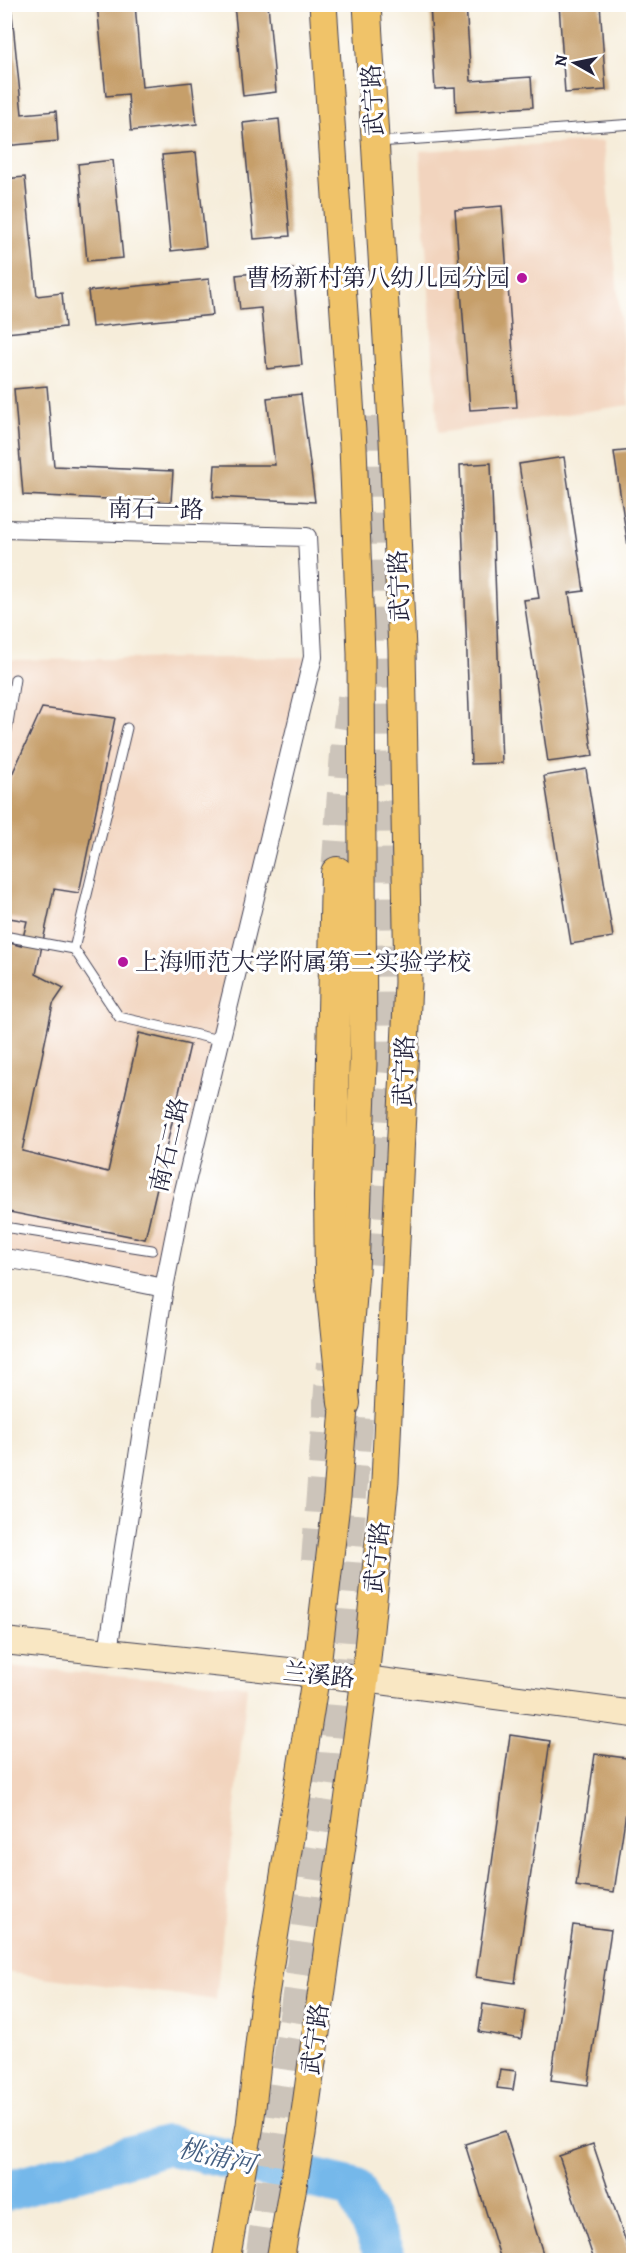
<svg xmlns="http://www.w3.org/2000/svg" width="638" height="2265" font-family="Alegreya,'Noto Serif SC',serif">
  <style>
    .built { fill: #f2d4be }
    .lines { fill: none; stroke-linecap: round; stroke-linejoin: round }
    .river { stroke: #74b8ea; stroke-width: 40 }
    .building { fill: #c69f6a }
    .highway-tunnel { stroke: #ccc4ba; stroke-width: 32; stroke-dasharray: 32 16; stroke-linecap: butt }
    .lane-casing { stroke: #424053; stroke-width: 11 }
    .street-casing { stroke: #424053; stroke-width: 20 }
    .secondary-casing { stroke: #424053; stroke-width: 28 }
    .primary-casing { stroke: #424053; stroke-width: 29 }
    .highway-casing { stroke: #424053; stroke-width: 34 }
    .lane { stroke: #fff; stroke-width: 9 }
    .street { stroke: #fff; stroke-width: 18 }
    .secondary { stroke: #f9e7c3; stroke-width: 26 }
    .primary { stroke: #f0c369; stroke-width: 27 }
    .highway { stroke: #f0c369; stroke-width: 32 }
    .poi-dot { fill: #b5179e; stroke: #fff; stroke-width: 2 }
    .labels { text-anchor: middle; stroke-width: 6; stroke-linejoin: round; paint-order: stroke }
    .street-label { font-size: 24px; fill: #22223b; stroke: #fff }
    .poi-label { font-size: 24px; fill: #22223b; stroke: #fff; text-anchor: end }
    .water-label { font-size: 26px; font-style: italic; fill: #435e81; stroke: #fff }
  </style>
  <rect width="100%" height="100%" fill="#fff"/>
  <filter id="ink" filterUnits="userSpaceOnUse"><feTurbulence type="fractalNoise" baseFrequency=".0167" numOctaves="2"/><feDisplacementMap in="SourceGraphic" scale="12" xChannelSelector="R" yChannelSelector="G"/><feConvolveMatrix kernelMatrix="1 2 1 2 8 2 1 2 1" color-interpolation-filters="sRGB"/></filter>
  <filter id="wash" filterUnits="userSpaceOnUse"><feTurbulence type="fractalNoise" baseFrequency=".008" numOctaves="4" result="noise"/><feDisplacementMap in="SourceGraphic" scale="24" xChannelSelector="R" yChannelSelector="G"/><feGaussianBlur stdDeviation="1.35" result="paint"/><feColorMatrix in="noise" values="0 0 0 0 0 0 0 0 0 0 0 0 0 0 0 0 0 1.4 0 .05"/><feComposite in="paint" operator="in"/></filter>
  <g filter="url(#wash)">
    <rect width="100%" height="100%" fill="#f6edda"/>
    <g class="built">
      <polygon points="603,141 629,405 438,433 420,151"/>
      <polygon points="313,657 164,1288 5,1263 4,660"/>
      <polygon points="5,1666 247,1686 216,2000 5,1972"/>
    </g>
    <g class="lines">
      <polyline class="river" points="4,2192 167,2145 354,2188 387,2260"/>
    </g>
    <g id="blocks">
      <g class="building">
        <polygon points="4,4 11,4 22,114 56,111 58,141 4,146"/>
        <polygon points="97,4 135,4 142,87 192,82 197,124 131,131 128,94 106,96"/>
        <polygon points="234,4 268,4 276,92 243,96"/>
        <polygon points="430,4 466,4 471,81 531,77 533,107 456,112 455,88 435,89"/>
        <polygon points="559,4 600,4 606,90 565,93"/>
        <polygon points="279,119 290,236 254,239 243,123"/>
        <polygon points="196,152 206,247 171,251 162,155"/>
        <polygon points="113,160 123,258 87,261 78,164"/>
        <polygon points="25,177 37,296 62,293 65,327 6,333 4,313 4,179"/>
        <polygon points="502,206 517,407 470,410 455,210"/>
        <polygon points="293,269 302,365 267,369 261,308 240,310 236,275"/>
        <polygon points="209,279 213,315 92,327 88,291"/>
        <polygon points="47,386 54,466 173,471 171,502 23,495 14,389"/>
        <polygon points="301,394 315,502 213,497 215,465 275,465 267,398"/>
        <polygon points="634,450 634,573 632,573 614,452"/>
        <polygon points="564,457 584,591 569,593 593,756 548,762 524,600 539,598 519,464"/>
        <polygon points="491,463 502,763 471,764 460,465"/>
        <polygon points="42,708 115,718 79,893 54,889 36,974 64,988 53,1004 22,1151 108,1172 139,1033 190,1045 145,1239 4,1211 4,948 6,942 21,946 27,921 4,917 5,790"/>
        <polygon points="586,769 613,937 571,944 544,776"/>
        <polygon points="510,1735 550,1741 515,1983 476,1977"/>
        <polygon points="595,1754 634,1759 614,1892 576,1886"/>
        <polygon points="573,1925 611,1930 588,2085 551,2080"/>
        <polygon points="483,2004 525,2011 521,2039 479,2032"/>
        <polygon points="500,2069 516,2071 513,2090 497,2088"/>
        <polygon points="505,2131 545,2260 501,2260 465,2144"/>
        <polygon points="593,2144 632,2260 594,2260 559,2156"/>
      </g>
    </g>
  </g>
  <g filter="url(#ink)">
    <use href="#blocks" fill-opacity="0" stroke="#424053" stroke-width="1.5"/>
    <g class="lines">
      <g class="highway-tunnel">
        <polyline points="337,873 347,740 354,692"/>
        <polyline points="367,1264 383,1047 380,414"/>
        <polyline points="317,1561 332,1363"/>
        <polyline points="261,2260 331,1758 358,1403"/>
      </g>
      <g class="lane-casing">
        <g id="lane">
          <polyline points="378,142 634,124"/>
          <polyline points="127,728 74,949 119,1017 219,1040"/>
          <polyline points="4,749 15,679"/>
          <polyline points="4,936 74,949"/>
          <polyline points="4,1227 152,1250"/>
        </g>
      </g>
      <g class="street-casing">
        <g id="street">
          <polyline points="4,529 307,537 313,657 181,1203 164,1288 108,1651"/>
          <polyline points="4,1258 66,1268 164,1288"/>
        </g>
      </g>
      <g class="secondary-casing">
        <polyline id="secondary" points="4,1641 365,1679 634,1714"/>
      </g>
      <g class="primary-casing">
        <g id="primary">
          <polyline points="226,2260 250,2125 264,2001 316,1674 337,1496 355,1271 363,1064 361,654 353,446 323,4"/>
          <polyline points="280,2260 302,2134 365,1679 385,1481 408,982 402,650 393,440 367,4"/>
        </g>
      </g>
      <g class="highway-casing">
        <polyline id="highway" points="337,873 330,1196 331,1275 344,1403"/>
      </g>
      <use href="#lane" class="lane"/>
      <use href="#street" class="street"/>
      <use href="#secondary" class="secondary"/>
      <use href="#primary" class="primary"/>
      <use href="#highway" class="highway"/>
    </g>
  </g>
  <g class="poi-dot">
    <circle cx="522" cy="278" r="6"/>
    <circle cx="123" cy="962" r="6"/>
  </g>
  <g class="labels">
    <g class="street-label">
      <text transform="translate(373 100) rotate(-93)" y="8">武宁路</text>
      <text transform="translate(156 509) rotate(1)" y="8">南石一路</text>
      <text transform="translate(399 586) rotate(-92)" y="8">武宁路</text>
      <text transform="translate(404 1071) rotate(-88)" y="8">武宁路</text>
      <text transform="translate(169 1145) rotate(-77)" y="8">南石二路</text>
      <text transform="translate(377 1557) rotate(-84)" y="8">武宁路</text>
      <text transform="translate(319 1675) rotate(6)" y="8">兰溪路</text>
      <text transform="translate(315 2039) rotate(-82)" y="8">武宁路</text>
    </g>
    <g class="poi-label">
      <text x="510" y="286">曹杨新村第八幼儿园分园</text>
      <text x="135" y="970" text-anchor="start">上海师范大学附属第二实验学校</text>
    </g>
    <g class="water-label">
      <text transform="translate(217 2156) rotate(13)" y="9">桃浦河</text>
    </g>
  </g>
  <rect width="638" height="2265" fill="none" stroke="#fff" stroke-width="24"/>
  <g transform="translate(575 63) rotate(279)" stroke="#ffffff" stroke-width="4.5" paint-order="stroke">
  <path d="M0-4.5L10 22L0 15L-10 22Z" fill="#22223b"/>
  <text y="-9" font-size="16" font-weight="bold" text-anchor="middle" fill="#22223b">N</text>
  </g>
</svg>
